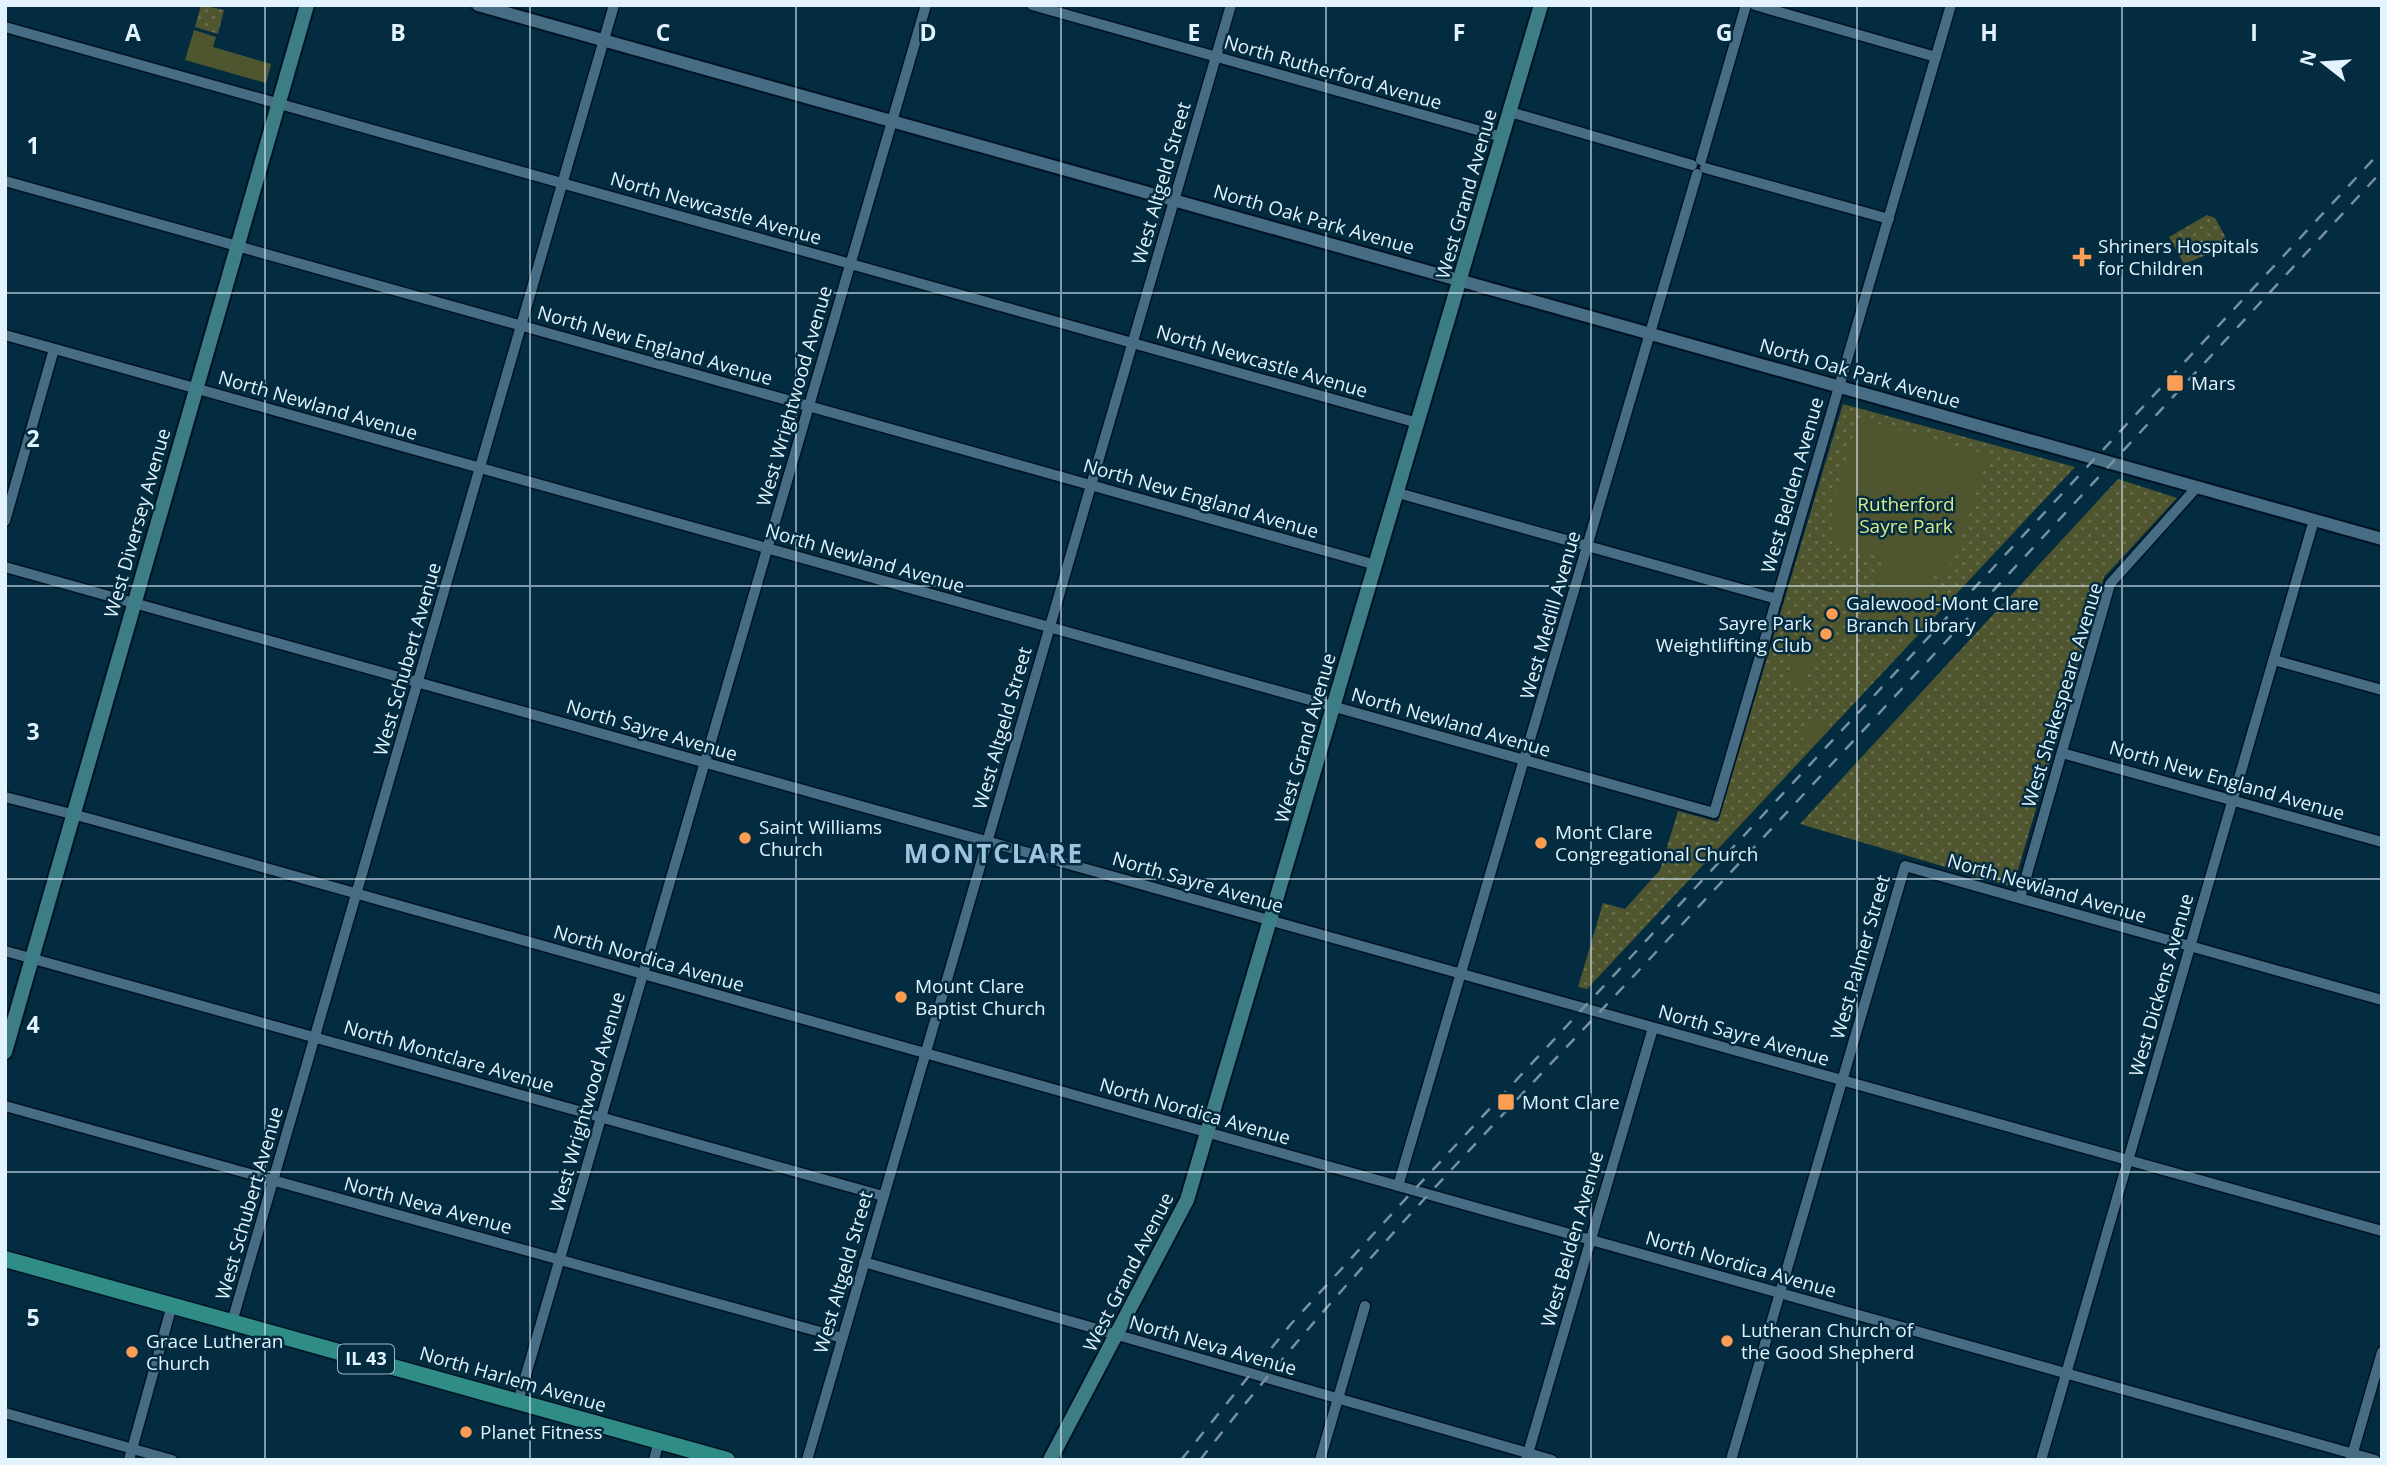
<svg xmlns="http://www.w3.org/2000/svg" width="2387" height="1465" font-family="'Open Sans',sans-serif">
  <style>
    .park { fill: url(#park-dots) }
    .garden { fill: #4f562f }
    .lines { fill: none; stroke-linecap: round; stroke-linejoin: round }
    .minor-casing { stroke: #001322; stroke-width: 13 }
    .tertiary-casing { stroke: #001322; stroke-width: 16 }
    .secondary-casing { stroke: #001322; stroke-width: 18 }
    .primary-casing { stroke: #001322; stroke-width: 19 }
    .minor { stroke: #476d84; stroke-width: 10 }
    .tertiary { stroke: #476d84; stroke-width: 12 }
    .secondary { stroke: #3c7d86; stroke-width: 14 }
    .primary { stroke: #308c87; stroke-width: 16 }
    .rail { stroke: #7692a1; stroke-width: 2.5; stroke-dasharray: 12 12; stroke-linecap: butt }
    .grid { fill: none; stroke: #e2f3fd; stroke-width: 2; stroke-opacity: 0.55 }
    .poi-dot { fill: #fc9d53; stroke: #042c40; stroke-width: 2.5 }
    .labels { text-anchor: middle; stroke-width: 5; stroke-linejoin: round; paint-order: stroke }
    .shield { fill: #042c40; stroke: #9fb7c4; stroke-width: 2 }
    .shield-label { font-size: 18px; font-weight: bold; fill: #e2f3fd }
    .street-label { font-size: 19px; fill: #e2f3fd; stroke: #042c40 }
    .poi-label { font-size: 19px; fill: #e2f3fd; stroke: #042c40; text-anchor: start }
    .park-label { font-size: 19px; fill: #daea8c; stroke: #042c40 }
    .district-label { font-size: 26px; font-weight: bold; letter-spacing: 2px; fill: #9cc4de; stroke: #042c40 }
    .grid-label { font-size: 23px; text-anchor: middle; font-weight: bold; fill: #e2f3fd; stroke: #042c40; stroke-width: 5; stroke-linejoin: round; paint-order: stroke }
  </style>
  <defs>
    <pattern id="park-dots" width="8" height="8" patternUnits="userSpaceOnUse" patternTransform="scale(1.75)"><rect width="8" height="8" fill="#4f562f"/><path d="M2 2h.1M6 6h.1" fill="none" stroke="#686f4e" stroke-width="1.8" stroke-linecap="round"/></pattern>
  </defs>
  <rect width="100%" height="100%" fill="#042c40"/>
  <g class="park">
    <polygon points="201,5 224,10 218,34 195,27"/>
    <polygon points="2207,215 2215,218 2226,238 2223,248 2184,264 2169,237"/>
    <polygon points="1843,404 2075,467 1587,989 1578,987 1603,903 1625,909 1660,870 1678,811 1718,822"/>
    <polygon points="2118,479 2177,498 2104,577 2013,887 1800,824"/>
  </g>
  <g class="garden">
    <polygon points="194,30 216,37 213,47 271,64 266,83 185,60"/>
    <polygon points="1858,418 1988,455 1947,573 1934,571 1919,628 1868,614 1884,556 1835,542 1837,491"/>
    <polygon points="1796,647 1814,653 1804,684 1787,679"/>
    <polygon points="1819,721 1828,730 1810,747 1801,736"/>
  </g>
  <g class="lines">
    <g class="minor-casing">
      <g id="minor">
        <polyline points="1032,5 1502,137"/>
        <polyline points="1755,5 1936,57"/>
        <polyline points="5,27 1418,423"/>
        <polyline points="1510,112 1692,165"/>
        <polyline points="1701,160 1746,5"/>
        <polyline points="1705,168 1889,219"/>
        <polyline points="5,181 1376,565"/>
        <polyline points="5,335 1714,813 1951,5"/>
        <polyline points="1398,493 1777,599"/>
        <polyline points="5,521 54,349"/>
        <polyline points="5,567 2382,1231"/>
        <polyline points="2274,660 2382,690"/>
        <polyline points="2062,753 2382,842"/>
        <polyline points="5,797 91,819 2375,1460"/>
        <polyline points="2020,898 2110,584 2197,487"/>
        <polyline points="5,951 883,1196"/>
        <polyline points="5,1106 842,1338"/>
        <polyline points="1398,1186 1697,174"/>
        <polyline points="864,1262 1552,1460"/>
        <polyline points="232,1322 614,5"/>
        <polyline points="518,1402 926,5"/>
        <polyline points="5,1413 172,1460"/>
        <polyline points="2351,1459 2382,1352"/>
        <polyline points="129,1460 172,1305"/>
        <polyline points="654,1460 659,1441"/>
        <polyline points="807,1460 1231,5"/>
        <polyline points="1320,1460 1365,1306"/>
        <polyline points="1526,1460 1653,1028"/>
        <polyline points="1731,1460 1905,866 2382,1000"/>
        <polyline points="2041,1460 2314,520"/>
      </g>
    </g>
    <g class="tertiary-casing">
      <polyline id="tertiary" points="478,5 2382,539"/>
    </g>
    <g class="secondary-casing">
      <g id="secondary">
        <polyline points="5,1052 307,5"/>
        <polyline points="1050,1460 1187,1200 1541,5"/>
      </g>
    </g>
    <g class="primary-casing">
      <polyline id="primary" points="5,1259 727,1460"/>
    </g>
    <use href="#minor" class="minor"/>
    <use href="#tertiary" class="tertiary"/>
    <use href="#secondary" class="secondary"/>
    <use href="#primary" class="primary"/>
    <g class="rail">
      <polyline points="1181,1460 1291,1324 1400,1205 2382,150"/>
      <path d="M1200,1460C1350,1269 1522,1096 1688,918C1920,670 2151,421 2382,171"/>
    </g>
  </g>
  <path class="grid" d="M265,5V1460M530,5V1460M796,5V1460M1061,5V1460M1326,5V1460M1591,5V1460M1857,5V1460M2122,5V1460M5,293H2382M5,586H2382M5,879H2382M5,1172H2382"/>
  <g class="poi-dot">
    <path d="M2078.5 246.5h7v7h7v7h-7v7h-7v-7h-7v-7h7z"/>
    <rect x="2166" y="374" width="18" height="18" rx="3.5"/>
    <circle cx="1832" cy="614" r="7"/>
    <circle cx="1826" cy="634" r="7"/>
    <circle cx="745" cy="838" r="7"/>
    <circle cx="1541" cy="843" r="7"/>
    <circle cx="901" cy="997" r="7"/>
    <rect x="1497" y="1093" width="18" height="18" rx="3.5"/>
    <circle cx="1727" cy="1341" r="7"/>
    <circle cx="132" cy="1352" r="7"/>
    <circle cx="466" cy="1432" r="7"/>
  </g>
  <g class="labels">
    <rect class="shield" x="338" y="1344.5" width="56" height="29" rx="5"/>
    <g class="shield-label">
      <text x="366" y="1365">IL 43</text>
    </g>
    <g class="street-label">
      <text transform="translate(1333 72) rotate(16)" y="7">North Rutherford Avenue</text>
      <text transform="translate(1161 183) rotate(-74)" y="7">West Altgeld Street</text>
      <text transform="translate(1466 194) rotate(-74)" y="7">West Grand Avenue</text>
      <text transform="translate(716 208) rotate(16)" y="7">North Newcastle Avenue</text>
      <text transform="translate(1314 219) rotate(16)" y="7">North Oak Park Avenue</text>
      <text transform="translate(655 345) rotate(16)" y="7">North New England Avenue</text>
      <text transform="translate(1262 361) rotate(16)" y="7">North Newcastle Avenue</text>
      <text transform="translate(1860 373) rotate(16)" y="7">North Oak Park Avenue</text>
      <text transform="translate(794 396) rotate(-74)" y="7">West Wrightwood Avenue</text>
      <text transform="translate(318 405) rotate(16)" y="7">North Newland Avenue</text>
      <text transform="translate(1792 485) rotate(-74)" y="7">West Belden Avenue</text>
      <text transform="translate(1201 498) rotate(16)" y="7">North New England Avenue</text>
      <text transform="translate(137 523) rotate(-74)" y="7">West Diversey Avenue</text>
      <text transform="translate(865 558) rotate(16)" y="7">North Newland Avenue</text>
      <text transform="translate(1550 615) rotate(-74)" y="7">West Medill Avenue</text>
      <text transform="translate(407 659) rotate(-74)" y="7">West Schubert Avenue</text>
      <text transform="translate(2062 695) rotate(-73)" y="7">West Shakespeare Avenue</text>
      <text transform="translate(1451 722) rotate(16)" y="7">North Newland Avenue</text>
      <text transform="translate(1002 728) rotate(-74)" y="7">West Altgeld Street</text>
      <text transform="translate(652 730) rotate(16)" y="7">North Sayre Avenue</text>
      <text transform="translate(1305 738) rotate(-74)" y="7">West Grand Avenue</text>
      <text transform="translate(2227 780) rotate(16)" y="7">North New England Avenue</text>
      <text transform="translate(1198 882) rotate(16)" y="7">North Sayre Avenue</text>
      <text transform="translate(2047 888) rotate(16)" y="7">North Newland Avenue</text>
      <text transform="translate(1860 957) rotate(-74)" y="7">West Palmer Street</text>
      <text transform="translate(649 958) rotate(16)" y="7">North Nordica Avenue</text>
      <text transform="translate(2161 985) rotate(-74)" y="7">West Dickens Avenue</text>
      <text transform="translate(1744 1035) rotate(16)" y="7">North Sayre Avenue</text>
      <text transform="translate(449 1056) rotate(16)" y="7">North Montclare Avenue</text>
      <text transform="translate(587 1102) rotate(-74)" y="7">West Wrightwood Avenue</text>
      <text transform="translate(1195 1111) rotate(16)" y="7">North Nordica Avenue</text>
      <text transform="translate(249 1203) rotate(-74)" y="7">West Schubert Avenue</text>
      <text transform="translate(428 1205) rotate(15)" y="7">North Neva Avenue</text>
      <text transform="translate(1572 1239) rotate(-74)" y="7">West Belden Avenue</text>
      <text transform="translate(1741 1264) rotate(16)" y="7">North Nordica Avenue</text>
      <text transform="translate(843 1272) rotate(-74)" y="7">West Altgeld Street</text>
      <text transform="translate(1128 1272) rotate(-63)" y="7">West Grand Avenue</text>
      <text transform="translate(1213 1345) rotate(16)" y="7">North Neva Avenue</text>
      <text transform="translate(513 1379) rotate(16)" y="7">North Harlem Avenue</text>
    </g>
    <g class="poi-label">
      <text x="2098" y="253">Shriners Hospitals<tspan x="2098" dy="22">for Children</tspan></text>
      <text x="2191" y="390">Mars</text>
      <text x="1846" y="610">Galewood-Mont Clare<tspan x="1846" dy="22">Branch Library</tspan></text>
      <text x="1812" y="630" text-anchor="end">Sayre Park<tspan x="1812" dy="22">Weightlifting Club</tspan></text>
      <text x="759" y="834">Saint Williams<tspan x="759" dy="22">Church</tspan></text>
      <text x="1555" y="839">Mont Clare<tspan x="1555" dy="22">Congregational Church</tspan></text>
      <text x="915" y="993">Mount Clare<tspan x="915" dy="22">Baptist Church</tspan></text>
      <text x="1522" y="1109">Mont Clare</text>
      <text x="1741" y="1337">Lutheran Church of<tspan x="1741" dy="22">the Good Shepherd</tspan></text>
      <text x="146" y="1348">Grace Lutheran<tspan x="146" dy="22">Church</tspan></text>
      <text x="480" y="1439">Planet Fitness</text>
    </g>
    <g class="park-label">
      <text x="1906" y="511">Rutherford<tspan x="1906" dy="22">Sayre Park</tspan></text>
    </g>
    <g class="district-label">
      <text x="994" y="863">MONTCLARE</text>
    </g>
  </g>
  <g class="grid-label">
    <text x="133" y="41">A</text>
    <text x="398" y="41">B</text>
    <text x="663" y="41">C</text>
    <text x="928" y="41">D</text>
    <text x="1194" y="41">E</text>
    <text x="1459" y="41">F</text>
    <text x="1724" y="41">G</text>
    <text x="1989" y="41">H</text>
    <text x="2254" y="41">I</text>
    <text x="33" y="154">1</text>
    <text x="33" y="447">2</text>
    <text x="33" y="740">3</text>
    <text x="33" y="1033">4</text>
    <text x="33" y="1326">5</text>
  </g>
  <rect width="2387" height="1465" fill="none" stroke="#e2f3fd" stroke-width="14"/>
  <g transform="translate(2324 63) rotate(287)" stroke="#042c40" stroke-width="5" paint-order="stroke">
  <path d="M0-5L12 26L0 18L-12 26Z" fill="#e2f3fd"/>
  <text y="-10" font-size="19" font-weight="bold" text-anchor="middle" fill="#e2f3fd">N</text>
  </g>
</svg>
